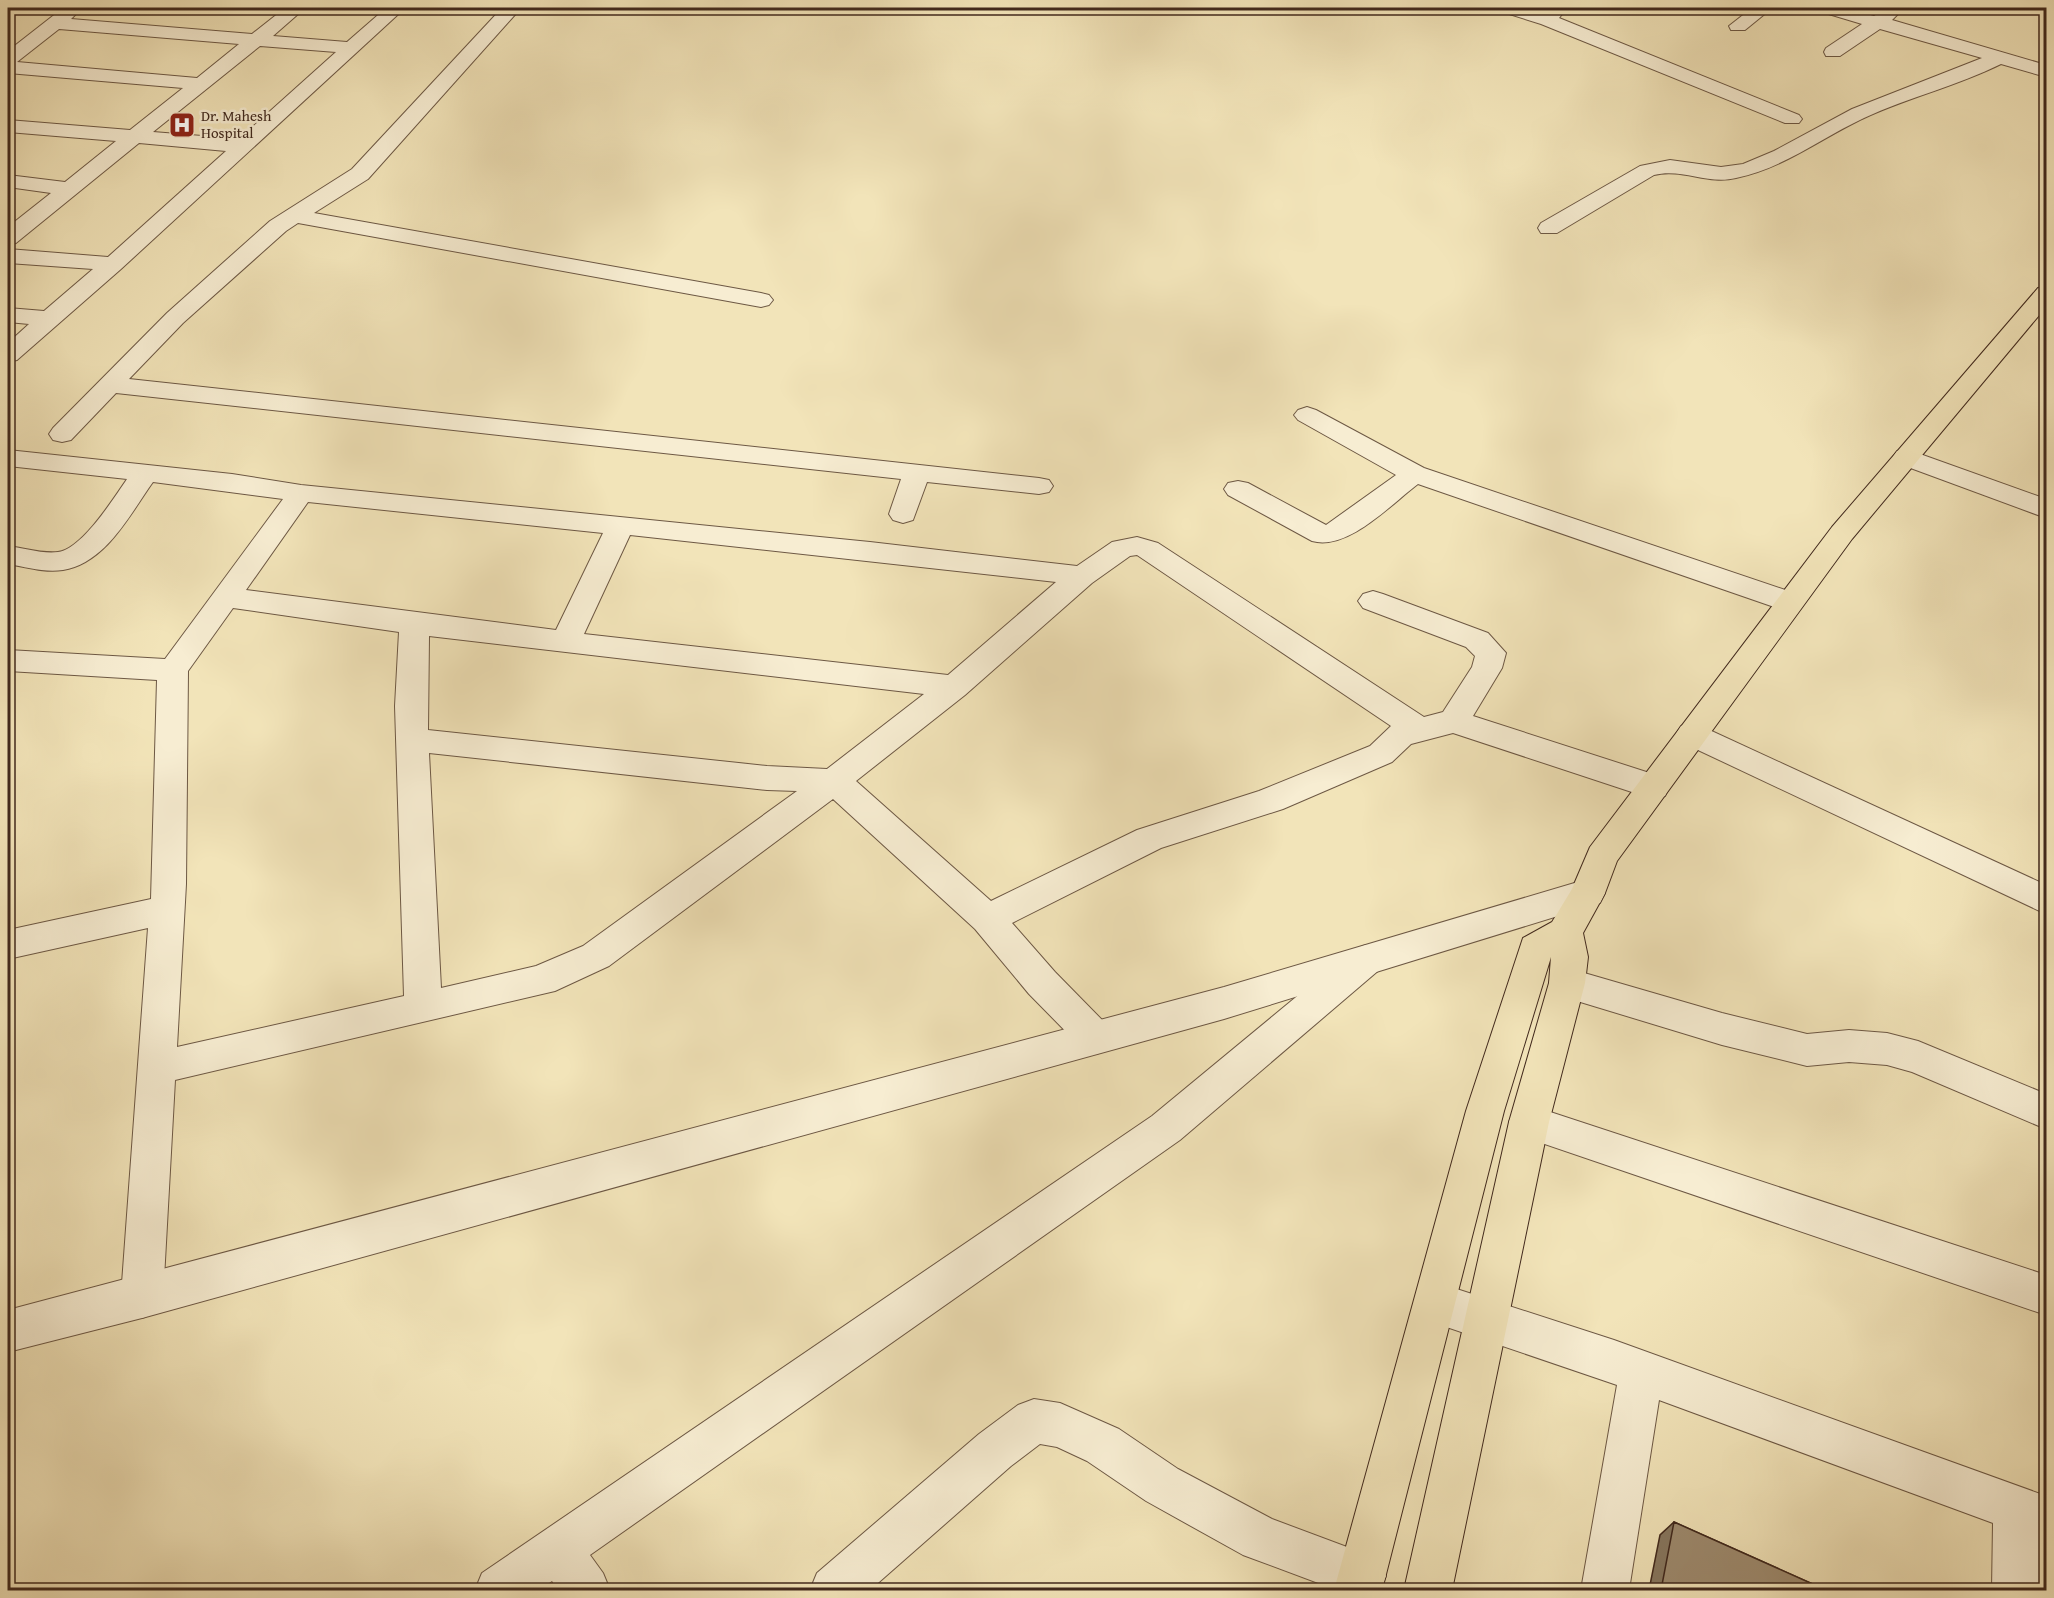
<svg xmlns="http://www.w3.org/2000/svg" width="2054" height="1598" font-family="'Gentium Book Plus',serif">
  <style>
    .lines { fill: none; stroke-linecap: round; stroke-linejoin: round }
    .minor-casing { stroke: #6d5844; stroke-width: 2 }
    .tertiary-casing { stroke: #6d5844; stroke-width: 2 }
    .primary-casing { stroke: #41291d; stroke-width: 2 }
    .minor { fill: #f7edd2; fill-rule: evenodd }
    .tertiary { fill: #f7edd2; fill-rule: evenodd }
    .primary { fill: #f2e4b9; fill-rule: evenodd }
    .wall { fill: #87775f; stroke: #41291d; stroke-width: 1.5 }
    .building { fill: #9d8a6e; stroke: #41291d; stroke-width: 1.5 }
    .labels { text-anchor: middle; stroke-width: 5; stroke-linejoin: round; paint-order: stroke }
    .far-poi-label { font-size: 15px; fill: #41291d; stroke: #f7edd2; text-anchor: start }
  </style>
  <rect width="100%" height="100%" fill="#f2e4b9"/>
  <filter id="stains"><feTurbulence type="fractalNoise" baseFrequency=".00333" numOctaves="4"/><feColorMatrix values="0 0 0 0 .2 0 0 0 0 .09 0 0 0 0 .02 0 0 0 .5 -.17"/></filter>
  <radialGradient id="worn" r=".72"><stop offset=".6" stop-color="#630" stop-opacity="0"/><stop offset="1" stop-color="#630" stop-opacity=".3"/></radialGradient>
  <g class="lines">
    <g class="minor-casing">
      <g id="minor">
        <path d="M63,8H78L80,10L71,19L252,34L285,8H305L273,36L347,42L386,8H405L121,269L17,360L8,362V343L29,324L8,322V308L44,311L93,269L8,263V249L108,257L226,151L139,143L16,243L8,245V227L51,193L8,187V175L65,182L116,141L8,132V120L130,130L183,88L8,73V51ZM59,29L239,44L197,78L17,62ZM260,46L336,52L239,139L153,132Z"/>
        <polygon points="502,8 521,8 368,179 314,213 761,293 769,295 773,300 769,305 761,307 298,223 286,231 183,323 129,379 1039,478 1049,480 1053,486 1049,492 1039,494 927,482 913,520 903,523 893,520 889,514 901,479 116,393 71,440 62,442 53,440 49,434 53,428 167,313 270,221 352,169"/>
        <polygon points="1500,8 1526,8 1543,13 1548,8 1567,8 1559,18 1799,115 1802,119 1799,123 1785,123 1541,24 1503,12"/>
        <polygon points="1752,8 1772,8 1745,30 1731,30 1729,26"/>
        <path d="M1819,8H1846L1874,16L1883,10H1895L1898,14L1892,20L2046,65V77L2001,64C1957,86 1909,97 1864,118C1821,138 1784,168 1736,178C1708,185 1682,168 1654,175L1557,233H1541L1538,228L1541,223L1640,166L1670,160L1721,167L1743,164L1774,151L1852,109L1982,58L1880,29L1840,56H1826L1824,52L1826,48L1862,24L1822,12Z"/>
        <path d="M1307,407L1316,410L1424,468L1800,595L1805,602L1800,609L1790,612L1780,609L1418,484C1390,505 1348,551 1312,541L1228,495L1224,489L1228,483L1238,481L1248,483L1326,525L1396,475L1298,420L1294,415L1298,410Z"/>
        <polygon points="1906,449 2046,499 2046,518 1897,463 1893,457 1897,451"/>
        <path d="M8,450L232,474L301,485L870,542L1077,566L1112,542L1137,537L1158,543L1424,717L1443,712L1472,667L1475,656L1466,647L1363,608L1358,601L1363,594L1373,591L1383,594L1488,633L1506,653L1502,668L1473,716L1665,778L1669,787L1665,796L1653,799L1453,733L1411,744L1392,762L1283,809L1161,848L1012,923L1055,972L1109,1027L1115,1038L1109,1049L1096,1054L1083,1049L1029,994L975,929L833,799L609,966L555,991L175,1080L163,1297L157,1312L142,1318L127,1312L121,1297L148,928L8,959V930L151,899L157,680L8,671V650L165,659L283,499L153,482C130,514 106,563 63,570C45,573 26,567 8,564V546C24,548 42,554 58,552C82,549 114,498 127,479L8,466ZM308,502L603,533L556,630L246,590ZM630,535L1056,582L948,675L584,634ZM1137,555L1391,726L1370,746L1259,791L1137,830L991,901L856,781L965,695L1092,583L1130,556ZM233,608L399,632L395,706L404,996L177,1047L186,884L188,671ZM429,636L924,694L827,769L767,766L428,730ZM429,753L767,790L797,791L583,946L536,966L441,988Z"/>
        <polygon points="1692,722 2046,885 2046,914 1681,742 1676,734 1681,726"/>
        <polygon points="1366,945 1379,950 1384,960 1379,970 1180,1140 590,1555 603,1573 610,1590 558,1590 552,1581 539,1590 475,1590 482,1573 1152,1116 1353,950"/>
        <polygon points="1567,968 1722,1013 1807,1034 1849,1030 1887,1033 1918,1041 2046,1094 2046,1129 1912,1072 1887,1065 1849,1062 1807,1066 1722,1045 1554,994 1549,983 1554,972"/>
        <polygon points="1529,1105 2046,1275 2046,1315 1515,1134 1509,1122 1515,1110"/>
        <polygon points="1435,1282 1614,1340 2046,1496 2046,1542 2039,1540 2040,1590 1992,1590 1993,1523 1659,1400 1629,1590 1581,1590 1617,1385 1420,1318 1414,1303 1420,1288"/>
        <polygon points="1034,1399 1060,1403 1119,1429 1178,1469 1272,1519 1379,1559 1386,1576 1380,1590 1337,1590 1243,1555 1146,1501 1087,1461 1057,1447 1040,1444 1011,1466 870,1590 810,1590 817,1573 979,1434 1018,1405"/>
      </g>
    </g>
    <g class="tertiary-casing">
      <polygon id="tertiary" points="1588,879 1600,883 1605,893 1600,903 1224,1019 142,1318 8,1352 8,1310 1224,987"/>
    </g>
    <g class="primary-casing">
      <polygon id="primary" points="2046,286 2046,307 1852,539 1617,861 1605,893 1583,933 1588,957 1585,983 1549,1122 1452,1590 1404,1590 1509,1122 1549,983 1551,957 1504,1111 1382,1590 1334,1590 1466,1111 1523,938 1552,922 1572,889 1590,847 1832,527 2038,288"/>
    </g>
    <use href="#minor" class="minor"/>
    <use href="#tertiary" class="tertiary"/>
    <use href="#primary" class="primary"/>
  </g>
  <polygon class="wall" points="1674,1522 1826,1590 1649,1590 1660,1535"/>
  <polygon class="building" points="1674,1522 1826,1590 1661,1590"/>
  <defs>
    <g id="hospital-square" transform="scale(1.35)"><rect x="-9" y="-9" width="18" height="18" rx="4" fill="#8f2418" stroke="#f7edd2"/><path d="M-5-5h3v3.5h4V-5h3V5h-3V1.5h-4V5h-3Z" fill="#fff"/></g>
  </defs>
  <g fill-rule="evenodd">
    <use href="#hospital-square" x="182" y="125"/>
  </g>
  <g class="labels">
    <g class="far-poi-label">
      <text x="201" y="121">Dr. Mahesh<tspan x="201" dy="17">Hospital</tspan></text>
    </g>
  </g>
  <rect width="2054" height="1598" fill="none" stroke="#f2e4b9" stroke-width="30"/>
  <rect x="9" y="9" width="2036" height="1580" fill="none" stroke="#41291d" stroke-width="3"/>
  <rect x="15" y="15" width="2024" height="1568" fill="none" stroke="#41291d" stroke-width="1.5"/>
  <rect width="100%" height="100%" filter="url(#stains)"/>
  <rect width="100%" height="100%" fill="url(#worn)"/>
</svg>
